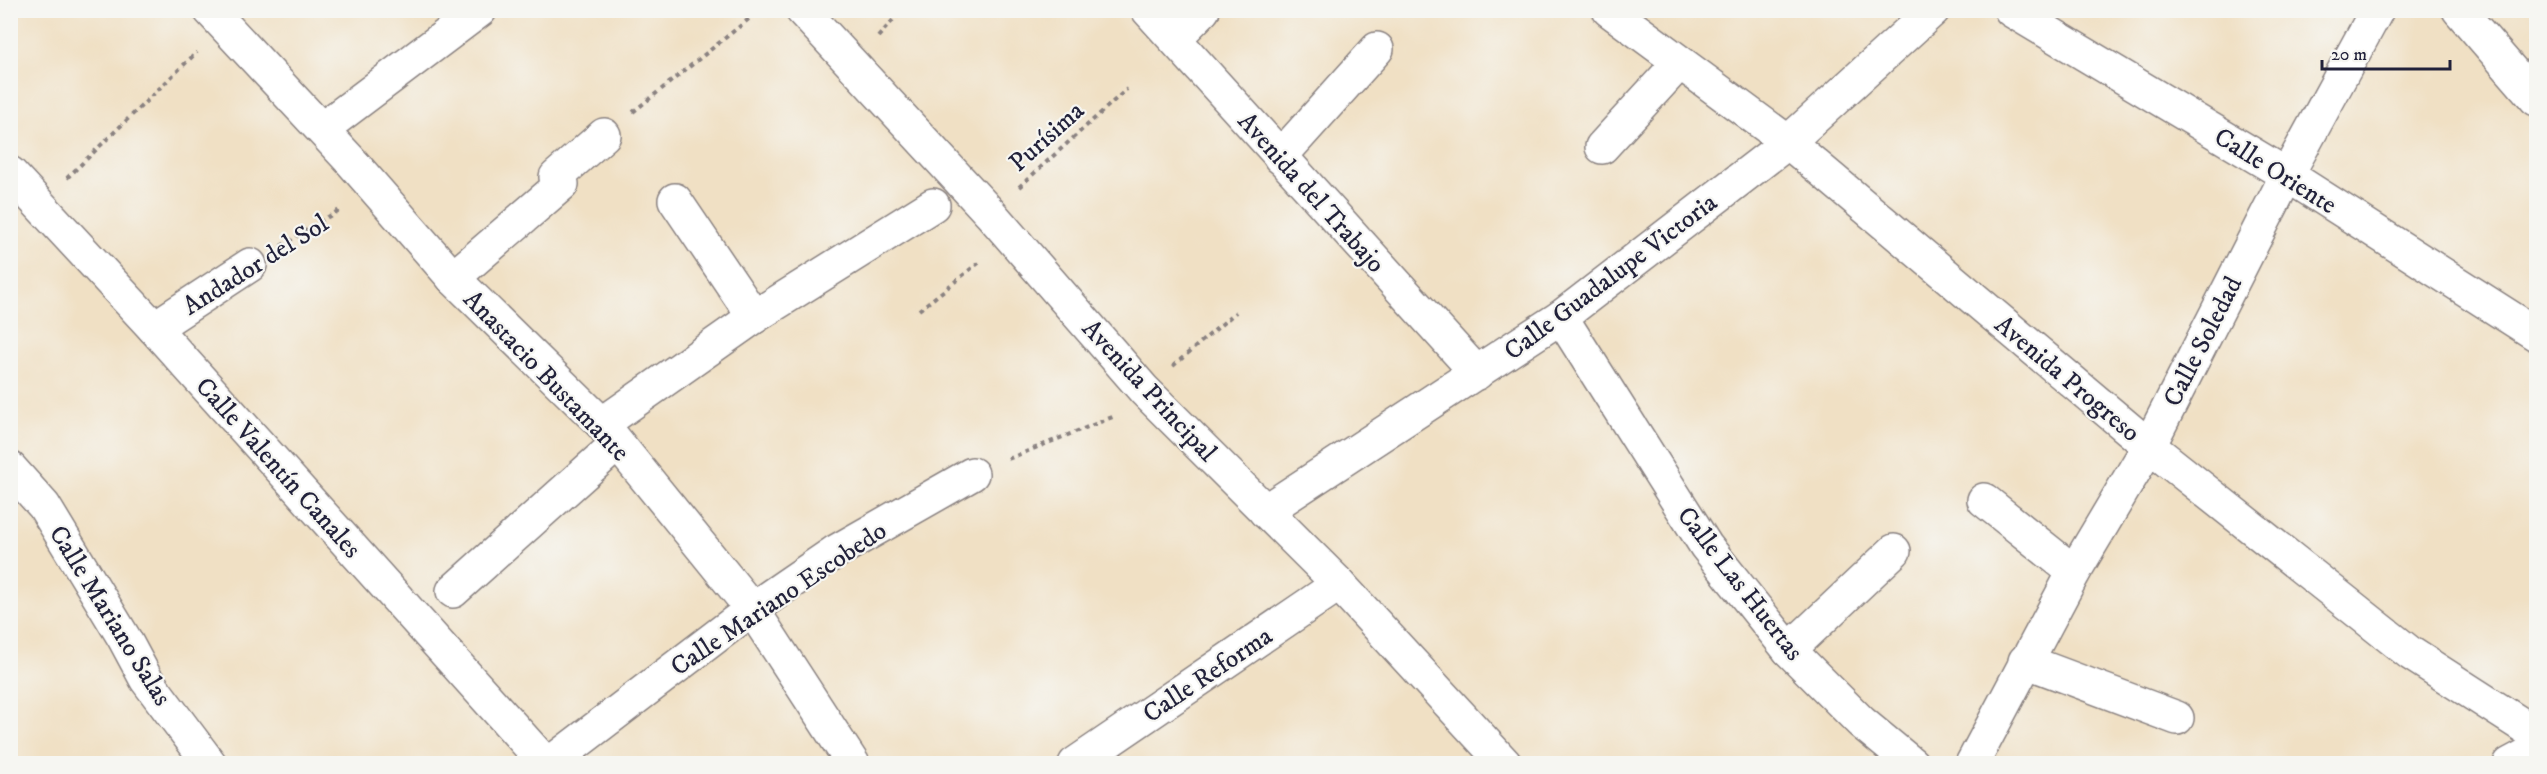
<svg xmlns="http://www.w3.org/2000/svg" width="2547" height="774" font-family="'IM FELL DW Pica',serif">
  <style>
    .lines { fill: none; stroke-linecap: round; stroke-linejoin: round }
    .street-casing { stroke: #898180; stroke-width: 36 }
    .path { stroke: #898180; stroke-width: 4; stroke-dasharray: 4.5 4.5; stroke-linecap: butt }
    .street { stroke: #fff; stroke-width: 33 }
    .labels { text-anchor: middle; stroke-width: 4.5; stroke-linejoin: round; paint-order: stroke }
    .street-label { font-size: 26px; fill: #22223b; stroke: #f6f6f2 }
  </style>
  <rect width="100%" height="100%" fill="#f6f6f2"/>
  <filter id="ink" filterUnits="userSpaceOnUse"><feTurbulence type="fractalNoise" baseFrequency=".0167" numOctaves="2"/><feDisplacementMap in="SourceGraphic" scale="12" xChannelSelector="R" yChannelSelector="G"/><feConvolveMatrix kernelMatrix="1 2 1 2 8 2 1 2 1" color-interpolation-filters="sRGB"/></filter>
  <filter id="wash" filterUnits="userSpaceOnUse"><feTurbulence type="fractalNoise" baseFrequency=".008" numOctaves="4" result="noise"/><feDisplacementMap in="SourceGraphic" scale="24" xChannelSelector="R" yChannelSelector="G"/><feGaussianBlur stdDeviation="1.35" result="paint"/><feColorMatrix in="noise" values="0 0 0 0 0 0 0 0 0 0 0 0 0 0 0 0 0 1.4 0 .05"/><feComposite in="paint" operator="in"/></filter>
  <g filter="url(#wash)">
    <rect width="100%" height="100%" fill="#f0e0c4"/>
  </g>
  <g filter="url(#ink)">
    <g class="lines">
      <g class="street-casing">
        <g id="street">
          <polyline points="210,10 350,160 453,278 602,424 752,609 853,764"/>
          <polyline points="802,10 990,213 1144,390 1339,584 1505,764"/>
          <polyline points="1148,10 1477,373"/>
          <polyline points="1609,10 1788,142 2149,446 2410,653 2536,734"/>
          <polyline points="2011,10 2287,175 2536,334"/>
          <polyline points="2459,10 2536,99"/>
          <polyline points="1175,38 1203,10"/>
          <polyline points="322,129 480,10"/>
          <polyline points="1602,147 1679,63"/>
          <polyline points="1280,157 1377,49"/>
          <polyline points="10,173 154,328 546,764"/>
          <polyline points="675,200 754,317"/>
          <polyline points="453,278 562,184 556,177 604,135"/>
          <polyline points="1561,317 1706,546 1789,650 1861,722 1912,764"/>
          <polyline points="154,328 250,265"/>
          <polyline points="602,424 754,317 933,205"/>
          <polyline points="10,468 44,506 124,638 146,679 210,764"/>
          <polyline points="1984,500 2074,572"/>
          <polyline points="1265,511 1561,317 1788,142 1933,10"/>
          <polyline points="453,591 617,444"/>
          <polyline points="1789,650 1894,551"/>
          <polyline points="2025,661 2177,718"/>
          <polyline points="549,764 752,609 835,552 972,474"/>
          <polyline points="1075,764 1339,584"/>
          <polyline points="1972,764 2074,572 2149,446 2287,175 2377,10"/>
          <polyline points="2510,764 2536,750"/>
        </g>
      </g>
      <g class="path">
        <polyline points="878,37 902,10"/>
        <polyline points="633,112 760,10"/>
        <polyline points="67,178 197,52"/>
        <polyline points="1019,187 1127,89"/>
        <polyline points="281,246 341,209"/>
        <polyline points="919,310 981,261"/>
        <polyline points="1173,366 1236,312"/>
        <polyline points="1008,459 1115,416"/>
        <polyline points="10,737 13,736"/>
      </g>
      <use href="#street" class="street"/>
    </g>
  </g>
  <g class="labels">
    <g class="street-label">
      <text transform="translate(1046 136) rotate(-42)" y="9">Purísima</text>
      <text transform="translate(2276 170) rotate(32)" y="9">Calle Oriente</text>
      <text transform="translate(1312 192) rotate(48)" y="9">Avenida del Trabajo</text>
      <text transform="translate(255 264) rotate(-32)" y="9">Andador del Sol</text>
      <text transform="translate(1610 276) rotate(-37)" y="9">Calle Guadalupe Victoria</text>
      <text transform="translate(2202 341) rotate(-63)" y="9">Calle Soledad</text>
      <text transform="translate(547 375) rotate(46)" y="9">Anastacio Bustamante</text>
      <text transform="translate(2068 378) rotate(40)" y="9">Avenida Progreso</text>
      <text transform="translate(1150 390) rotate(47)" y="9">Avenida Principal</text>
      <text transform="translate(279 467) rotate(48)" y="9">Calle Valentín Canales</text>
      <text transform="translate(1741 583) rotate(52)" y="9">Calle Las Huertas</text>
      <text transform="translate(778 598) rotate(-34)" y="9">Calle Mariano Escobedo</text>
      <text transform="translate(111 615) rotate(58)" y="9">Calle Mariano Salas</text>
      <text transform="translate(1207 674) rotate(-34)" y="9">Calle Reforma</text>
    </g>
  </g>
  <rect width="2547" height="774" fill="none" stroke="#f6f6f2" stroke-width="36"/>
  <path d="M2322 60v9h128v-9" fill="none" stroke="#22223b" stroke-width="3"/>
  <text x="2331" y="60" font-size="18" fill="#22223b" stroke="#f6f6f2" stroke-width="4.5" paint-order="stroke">20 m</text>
</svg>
